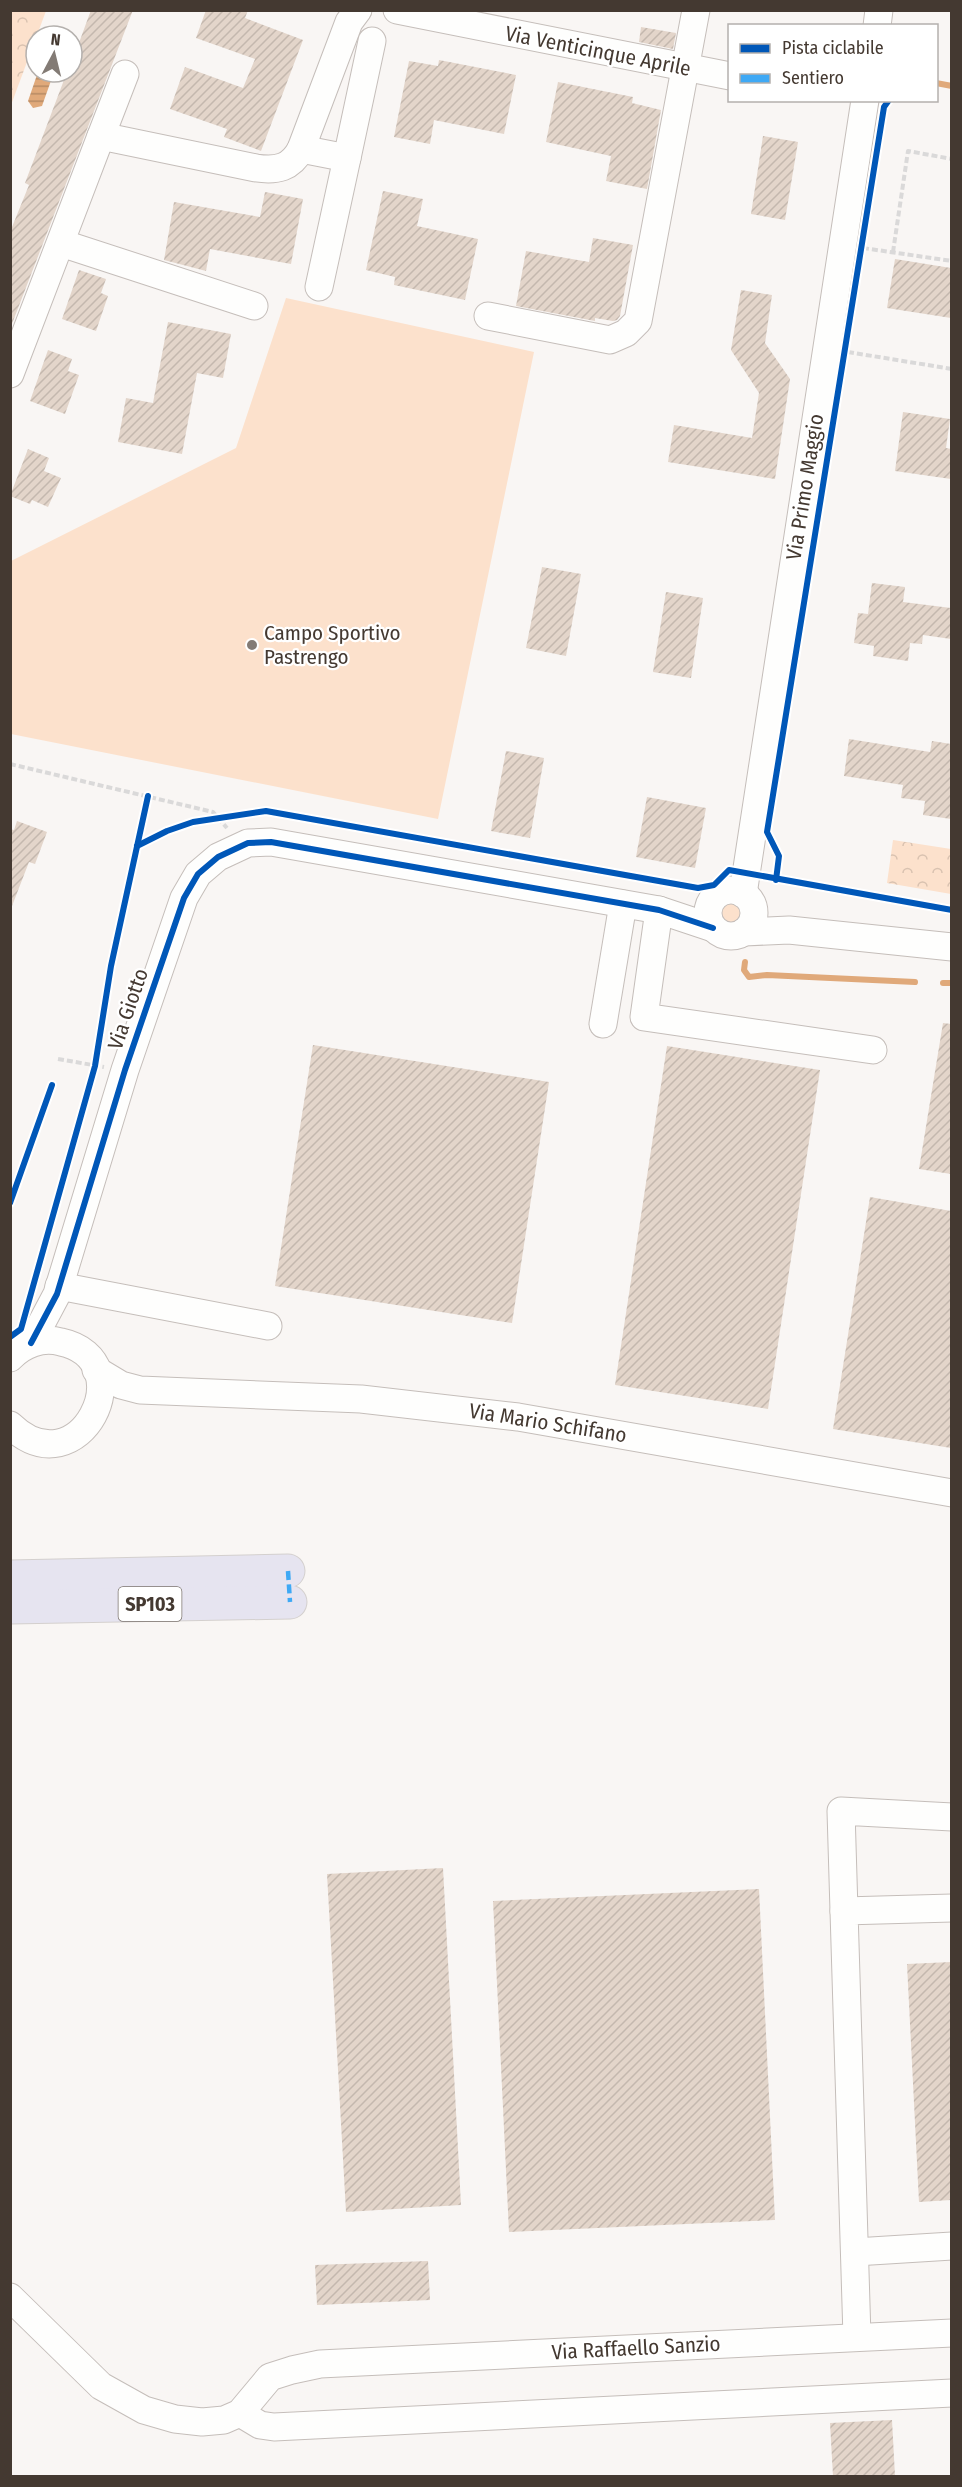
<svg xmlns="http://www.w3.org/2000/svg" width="962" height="2487" font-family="'Fira Sans Condensed',sans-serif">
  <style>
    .grass { fill: #fce1cc }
    .park { fill: url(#park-crowns) }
    .water { fill: url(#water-rules) }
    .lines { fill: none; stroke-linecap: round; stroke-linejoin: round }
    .stream { stroke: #e0a97a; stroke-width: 6 }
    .building { fill: url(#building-hatch) }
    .minor-casing { stroke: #c5beba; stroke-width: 29 }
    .highway-casing { stroke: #d4d0ce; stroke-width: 35 }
    .path { stroke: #dad9d9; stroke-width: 4; stroke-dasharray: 6 3; stroke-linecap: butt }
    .minor { stroke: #fefefd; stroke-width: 27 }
    .highway { stroke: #e6e4f0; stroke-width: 33 }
    .quiet { stroke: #3fa9f5; stroke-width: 4.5; stroke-dasharray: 9 4.5; stroke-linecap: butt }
    .cycleway-casing { stroke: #fff; stroke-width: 10 }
    .cycleway { stroke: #0057b8; stroke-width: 6 }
    .poi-dot { fill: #837b75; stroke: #fff; stroke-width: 2 }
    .labels { text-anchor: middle; stroke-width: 4.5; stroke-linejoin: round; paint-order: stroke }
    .shield { fill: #fff; stroke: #7c746f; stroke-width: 1.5 }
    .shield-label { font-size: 20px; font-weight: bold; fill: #443931 }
    .street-label { font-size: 21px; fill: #443931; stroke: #fff }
    .poi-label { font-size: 21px; fill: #443931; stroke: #fff; text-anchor: start }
  </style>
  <defs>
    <pattern id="park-crowns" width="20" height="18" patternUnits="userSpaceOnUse" patternTransform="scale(1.5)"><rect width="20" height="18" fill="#fce1cc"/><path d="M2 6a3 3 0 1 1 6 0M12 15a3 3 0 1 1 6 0" fill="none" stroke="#d9c2b0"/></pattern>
    <pattern id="water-rules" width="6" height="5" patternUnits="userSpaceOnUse" patternTransform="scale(1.5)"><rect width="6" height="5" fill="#e0a97a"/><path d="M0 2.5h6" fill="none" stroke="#b78b65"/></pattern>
    <pattern id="building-hatch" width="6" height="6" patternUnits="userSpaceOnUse" patternTransform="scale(1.5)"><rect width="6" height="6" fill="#e3d5ca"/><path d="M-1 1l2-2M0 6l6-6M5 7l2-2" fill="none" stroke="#c4b8ae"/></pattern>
  </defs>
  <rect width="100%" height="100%" fill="#f9f6f4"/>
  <g class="grass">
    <polygon points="286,298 534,352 438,819 11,734 11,561 236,448"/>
    <circle cx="731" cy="913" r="16"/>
  </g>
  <g class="park">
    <polygon points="11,10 46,11 11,105 10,11"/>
    <polygon points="893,840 951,849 951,894 887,883"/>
  </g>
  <polygon class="water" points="38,72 53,75 42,106 33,108 28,101"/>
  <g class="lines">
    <g class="stream">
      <polyline points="936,83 952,86"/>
      <polyline points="745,962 744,970 749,977 767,975 915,982"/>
      <polyline points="943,983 952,983"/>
    </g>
  </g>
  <g class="building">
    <polygon points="91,10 133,10 10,329 10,232 29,185 25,183 67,72 72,72 72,62"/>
    <polygon points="206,10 248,10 245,18 303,40 261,151 224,137 227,129 170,109 185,67 243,88 255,59 196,38"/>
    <polygon points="641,27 676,33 673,49 639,42"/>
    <polygon points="439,60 516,75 504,134 434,120 430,144 394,137 409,61 438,66"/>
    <polygon points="558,82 633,97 632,103 661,110 647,189 606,181 611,156 546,142"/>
    <polygon points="763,136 798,142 785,220 751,214"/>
    <polygon points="383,191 423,199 417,226 478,239 465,300 394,285 395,277 366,270"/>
    <polygon points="265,192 303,199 291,264 210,249 206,271 164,260 174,202 260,217"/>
    <polygon points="593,238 633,245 620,316 617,320 613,321 595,318 595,321 516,306 526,251 589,262"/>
    <polygon points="895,259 951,268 951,318 887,308"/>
    <polygon points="79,270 106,279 101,293 108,296 96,331 62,319"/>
    <polygon points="741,290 772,295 765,343 790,379 775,479 668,462 674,425 752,438 759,393 731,350"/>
    <polygon points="168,322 231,334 223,378 197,373 182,454 118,442 126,398 153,403"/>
    <polygon points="48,350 72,359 68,371 79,375 65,414 30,401"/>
    <polygon points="903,412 950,419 946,448 951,449 951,479 895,471"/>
    <polygon points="28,449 49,458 44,471 61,478 48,507 32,500 30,504 10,496"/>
    <polygon points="542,567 581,574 566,656 526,648"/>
    <polygon points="872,583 905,587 903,602 951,608 951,639 923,635 922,644 910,643 908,661 873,656 874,646 854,643 858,613 868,614"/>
    <polygon points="666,592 703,598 691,678 653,672"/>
    <polygon points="849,739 930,752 932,741 951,744 951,819 923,815 925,801 901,798 903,785 844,776"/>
    <polygon points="506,751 544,758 530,838 491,831"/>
    <polygon points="647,797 706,808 695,868 636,857"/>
    <polygon points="17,821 47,832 35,864 29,862 12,906 10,829 14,830"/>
    <polygon points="943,1023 951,1024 951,1174 919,1169"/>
    <polygon points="313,1045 549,1082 512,1323 275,1286"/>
    <polygon points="667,1046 820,1070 768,1409 615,1385"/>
    <polygon points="870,1197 951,1211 951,1448 833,1429"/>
    <polygon points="443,1868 461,2205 346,2212 327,1874"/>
    <polygon points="759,1889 775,2220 509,2232 493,1901"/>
    <polygon points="951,1962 951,2200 919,2202 907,1964"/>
    <polygon points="428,2261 430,2300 317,2305 315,2265"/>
    <polygon points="892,2420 895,2476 833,2476 830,2423"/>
  </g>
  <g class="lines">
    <g class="minor-casing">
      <g id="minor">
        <polyline points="397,10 730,76"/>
        <polyline points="877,26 879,10"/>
        <polyline points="101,136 125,74"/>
        <polyline points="301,149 347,158 372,41"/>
        <polyline points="61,243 254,306"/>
        <polyline points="319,287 347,158"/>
        <polyline points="488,316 610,340 626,333 638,321 696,10"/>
        <path d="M10,374L101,136L256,168C277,171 291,168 301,149L349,22L358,10"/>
        <circle cx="731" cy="913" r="23"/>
        <polyline points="743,894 865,100"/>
        <polyline points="659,910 644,1017 873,1050"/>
        <polyline points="744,932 789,930 952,947"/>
        <polyline points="603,1024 623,904"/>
        <polyline points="59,1286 268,1326"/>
        <polyline points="31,1343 57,1294 125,1070 184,898 198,874 218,857 248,843 271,842 659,910 713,928"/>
        <path d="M10,1358C23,1344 42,1337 61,1342C145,1360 79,1492 10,1425"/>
        <polyline points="96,1370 121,1385 140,1390 361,1399 518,1417 952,1493"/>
        <polyline points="844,1911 841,1811 952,1817"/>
        <polyline points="855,2252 952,2246"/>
        <polyline points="10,2297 101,2386 144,2410 175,2419 202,2422 224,2420 240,2413 270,2377 292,2370 320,2364 952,2333"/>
        <polyline points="857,2337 844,1911 952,1908"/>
        <polyline points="240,2413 260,2425 274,2427 952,2393"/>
      </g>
    </g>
    <g class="highway-casing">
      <g id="highway">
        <polyline points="10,1577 288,1571"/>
        <polyline points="10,1607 290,1602"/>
      </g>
    </g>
    <g class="path">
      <polyline points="863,248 952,261"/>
      <polyline points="893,252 908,151 952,159"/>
      <polyline points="848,352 952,369"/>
      <polyline points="10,764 213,812 227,828"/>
      <polyline points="58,1059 104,1067"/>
    </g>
    <use href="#minor" class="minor"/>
    <use href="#highway" class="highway"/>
    <polyline class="quiet" points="288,1571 290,1602"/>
    <g class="cycleway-casing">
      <g id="cycleway">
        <polyline points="137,846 167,831 193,822 266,811 698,888 714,885 729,870 952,910"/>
        <polyline points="776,880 779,856 767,832 884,107 889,100"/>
        <polyline points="10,1203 52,1085"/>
        <polyline points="10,1337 21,1329 95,1066 111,966 148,796"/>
        <polyline points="31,1343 57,1294 125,1070 184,898 198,874 218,857 248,843 271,842 659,910 713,928"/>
      </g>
    </g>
    <use href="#cycleway" class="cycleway"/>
  </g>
  <circle class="poi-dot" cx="252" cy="645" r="6"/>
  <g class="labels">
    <rect class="shield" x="118.5" y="1587" width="63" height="34" rx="4.5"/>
    <g class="shield-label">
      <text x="150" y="1611">SP103</text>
    </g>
    <g class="street-label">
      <text transform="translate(598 51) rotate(11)" y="7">Via Venticinque Aprile</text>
      <text transform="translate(805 487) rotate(-81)" y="7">Via Primo Maggio</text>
      <text transform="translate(128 1009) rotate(-71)" y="7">Via Giotto</text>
      <text transform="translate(548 1423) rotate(9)" y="7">Via Mario Schifano</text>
      <text transform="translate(636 2348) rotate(-3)" y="7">Via Raffaello Sanzio</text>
    </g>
    <g class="poi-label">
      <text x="264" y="640">Campo Sportivo<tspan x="264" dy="24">Pastrengo</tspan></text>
    </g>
  </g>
  <rect width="962" height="2487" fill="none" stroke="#443931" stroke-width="24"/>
  <rect x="728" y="24" width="210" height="78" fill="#ffffff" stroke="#b4b0ad" stroke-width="1.5"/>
  <rect x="740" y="44" width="30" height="9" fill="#0057b8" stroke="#b4b0ad" stroke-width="1.5"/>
  <text x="782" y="54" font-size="18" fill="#443931">Pista ciclabile</text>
  <rect x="740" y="74" width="30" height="9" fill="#3fa9f5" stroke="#b4b0ad" stroke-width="1.5"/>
  <text x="782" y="84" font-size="18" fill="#443931">Sentiero</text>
  <g transform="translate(54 54) rotate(7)"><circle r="28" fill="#ffffff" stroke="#b4b0ad" stroke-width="1.5"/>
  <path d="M0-4.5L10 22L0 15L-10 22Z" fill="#837b75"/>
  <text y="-9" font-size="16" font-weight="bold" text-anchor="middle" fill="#443931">N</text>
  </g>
</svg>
